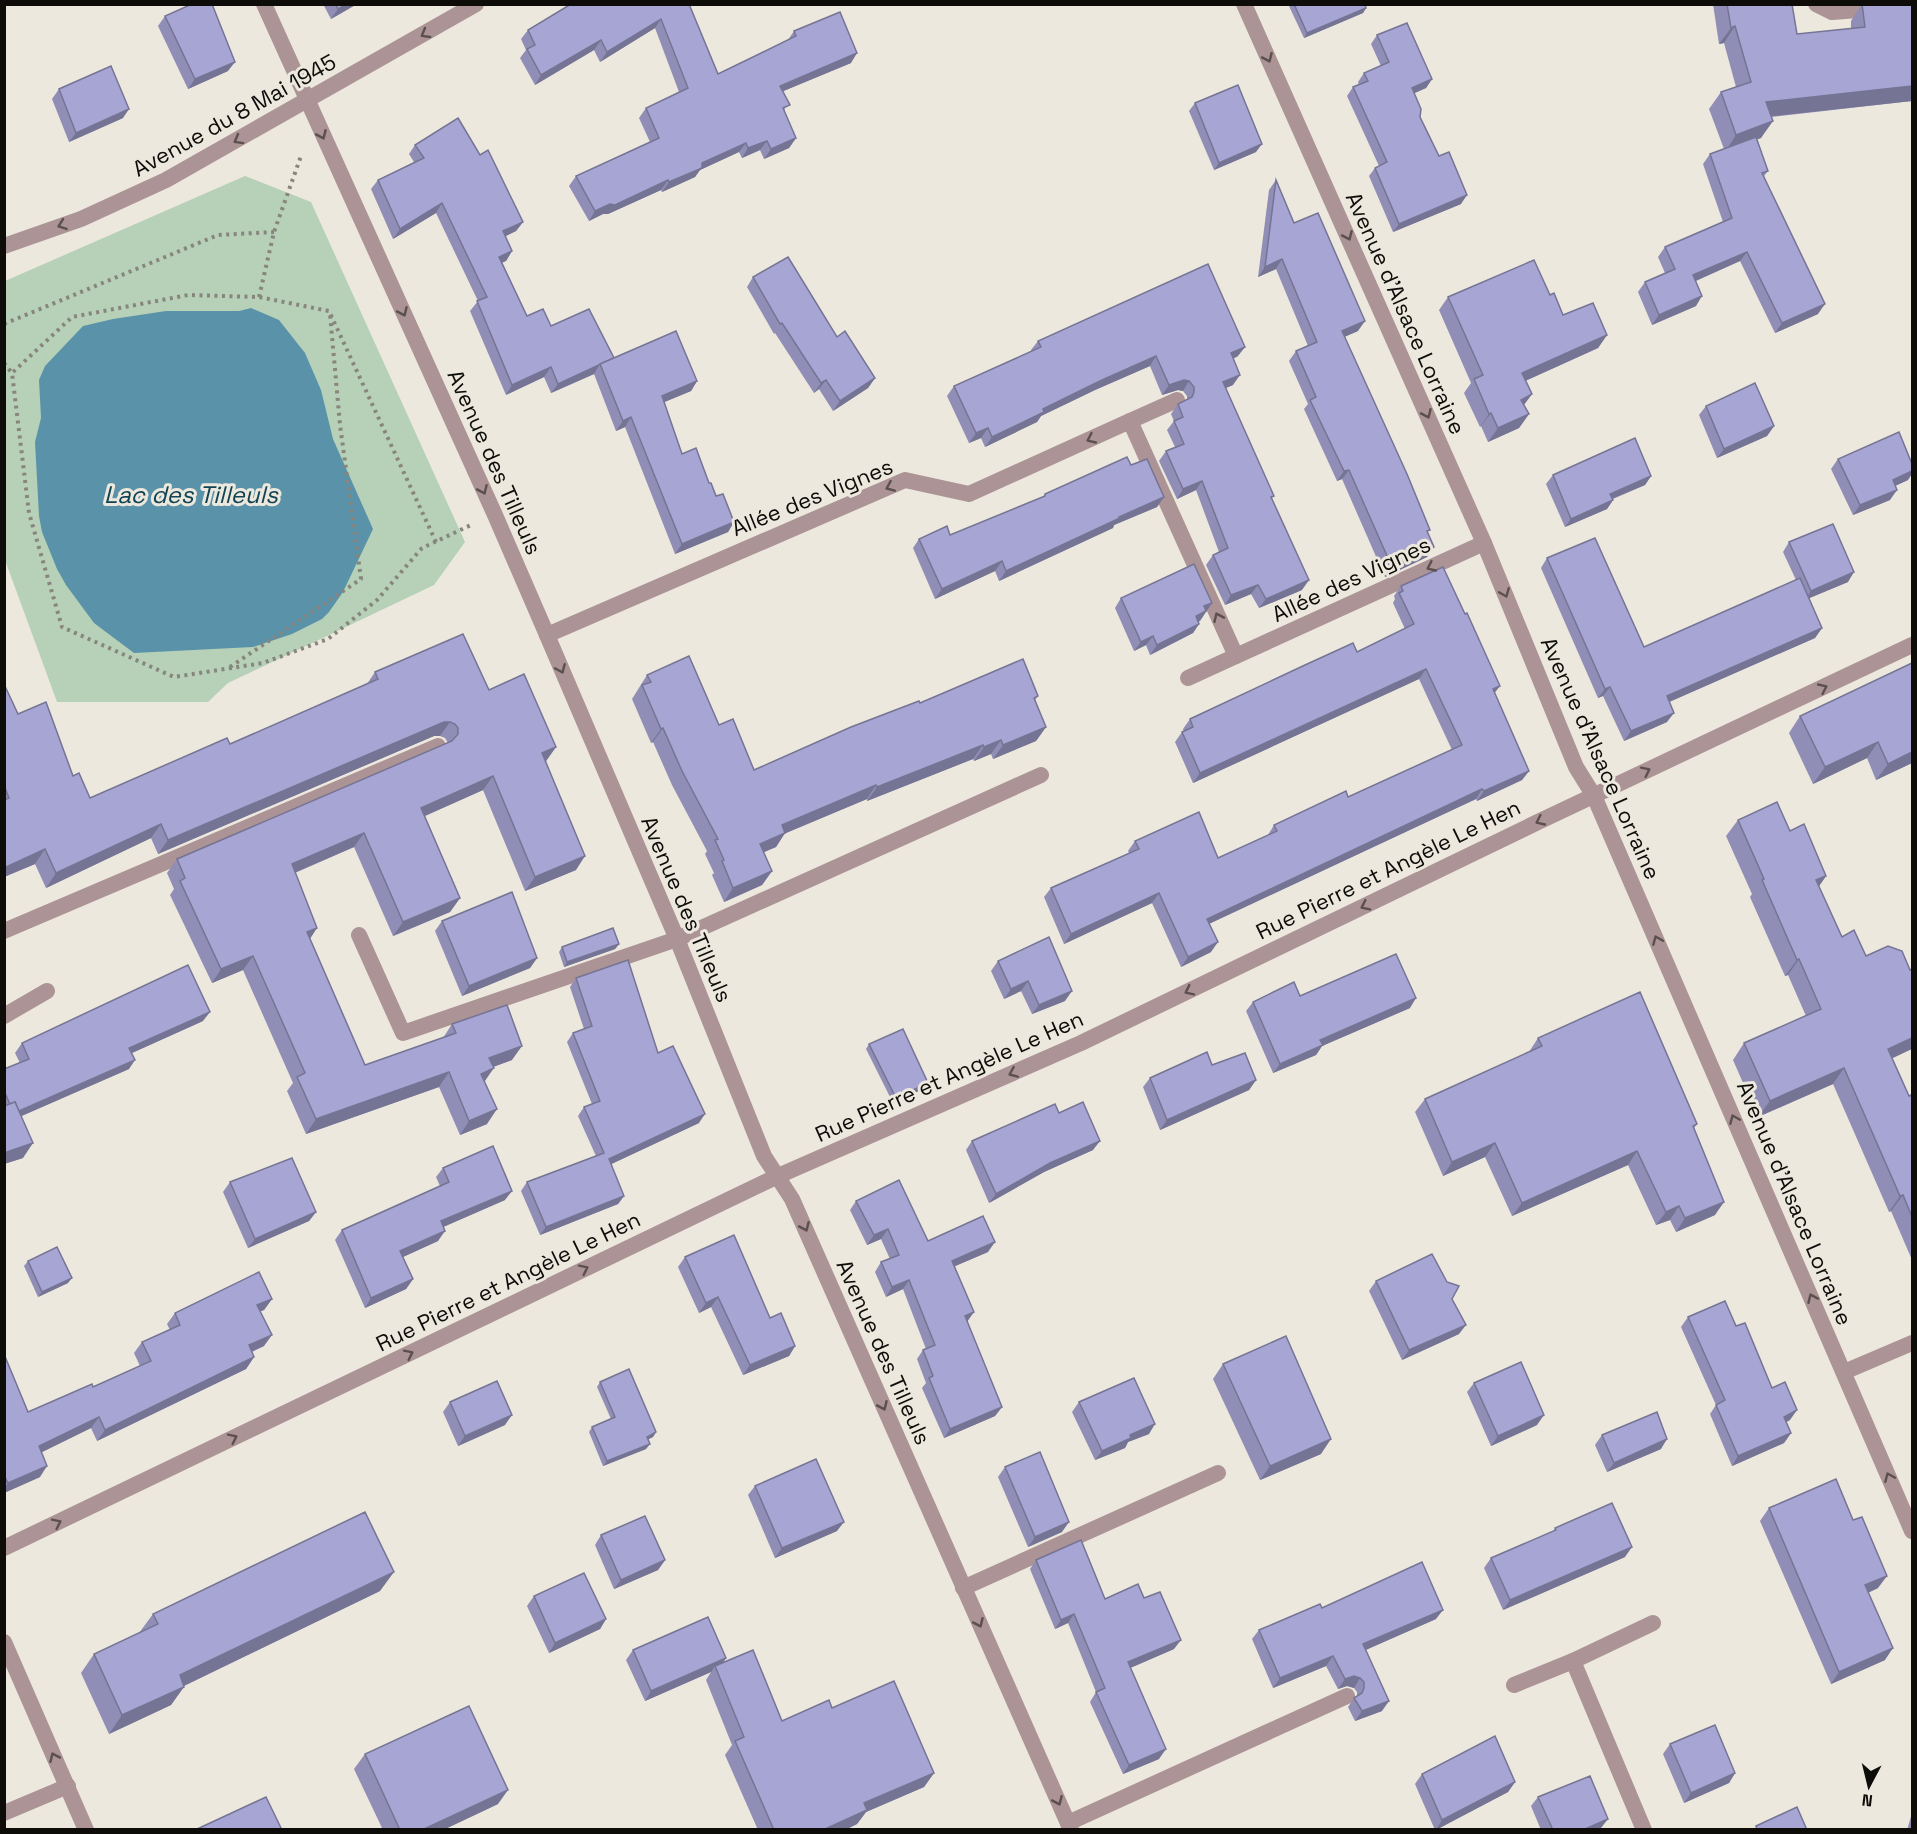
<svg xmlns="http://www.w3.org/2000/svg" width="1917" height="1834" font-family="'Space Grotesk',sans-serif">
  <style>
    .green { fill: #b6d1b7 }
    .water { fill: #5a93a9 }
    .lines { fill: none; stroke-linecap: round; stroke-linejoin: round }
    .path { stroke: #88857e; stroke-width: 4; stroke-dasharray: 3 4.5; stroke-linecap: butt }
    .service { stroke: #ac9395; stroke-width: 16 }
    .pedestrian { stroke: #ac9395; stroke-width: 16 }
    .minor { stroke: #ac9395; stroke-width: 16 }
    .tertiary { stroke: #ac9395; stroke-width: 16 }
    .wall { fill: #908eb6 }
    .shaded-wall { fill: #757494 }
    .building { fill: #a7a5d4; stroke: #757494; stroke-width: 1.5 }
    .oneway { stroke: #5c504f }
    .labels { text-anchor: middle; stroke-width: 6; stroke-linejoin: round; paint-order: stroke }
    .street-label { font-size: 22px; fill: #0d0c09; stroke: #ece8dd }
    .water-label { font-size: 24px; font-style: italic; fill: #104353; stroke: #ece8dd }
  </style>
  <rect width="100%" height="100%" fill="#ece8dd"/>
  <polygon class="green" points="245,176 311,202 465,542 434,585 228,683 208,702 57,702 5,560 5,281"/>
  <polygon class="water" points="251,308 279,320 305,353 321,390 333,439 373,529 343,592 329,612 322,619 292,634 253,647 134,653 94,623 66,585 57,569 42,532 39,516 35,442 41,418 39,380 45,366 83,326 113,319 166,311 239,311"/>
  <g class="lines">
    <g class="path">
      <polyline points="259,297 274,232 301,156"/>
      <polyline points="4,324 218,235 274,232"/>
      <polyline points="4,363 12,373"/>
      <polyline points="436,542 329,311 259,297 188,295 72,317 12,373 29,513 62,627 174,677 263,663 328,639 377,600 422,548 471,525"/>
      <polyline points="230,667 361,579 340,425 330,314"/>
    </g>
    <g class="service">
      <polyline points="4,931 438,746"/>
      <polyline points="359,935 403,1033 677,939 1041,775"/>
      <polyline points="4,1016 47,991"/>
      <polyline points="1844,1372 1912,1343"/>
      <polyline points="963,1588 1218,1473"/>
      <polyline points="1573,1661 1644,1830"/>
      <polyline points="1514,1685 1573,1661 1653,1623"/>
      <polyline points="1068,1823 1347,1696"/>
    </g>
    <polyline class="pedestrian" points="1816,4 1832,12 1912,6"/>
    <g class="minor">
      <polyline points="264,4 495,515 547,635 677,939 764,1156 792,1199 1071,1830"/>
      <polyline points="1244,4 1484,543 1576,767 1594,796 1626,870 1912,1531"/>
      <polyline points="1130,421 1177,400"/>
      <polyline points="547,635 905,480 969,494 1130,421 1236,656 1484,543"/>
      <polyline points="1188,678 1236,656"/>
      <polyline points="4,1548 778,1176 1081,1043 1540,821 1912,645"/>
      <polyline points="4,1642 86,1830"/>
      <polyline points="4,1813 68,1786"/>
    </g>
    <polyline class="tertiary" points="4,246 81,219 166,180 476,4"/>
  </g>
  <g class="wall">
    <polygon points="323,4 357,4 331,19"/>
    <polygon points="689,4 718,74 788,40 794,31 851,63 783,91 785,112 796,138 789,148 764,159 760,150 742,158 739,152 700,170 695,177 662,192 661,190 608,214 603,214 589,221 569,186 576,176 650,142 639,118 646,108 679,92 655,28 600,62 594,50 535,85 520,58 526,50 521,39 528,30"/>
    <polygon points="1288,4 1365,4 1366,8 1363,13 1304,38"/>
    <polygon points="1713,4 1792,4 1797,34 1851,29 1851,21 1862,4 1912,4 1912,101 1771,117 1761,138 1757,139 1768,171 1764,176 1818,314 1775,333 1740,261 1696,281 1696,306 1652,325 1638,292 1645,282 1665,273 1658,257 1665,247 1723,222 1703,164 1710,154 1724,149 1709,109 1721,92 1736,87 1724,43 1719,44"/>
    <polygon points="165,16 228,71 188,89 158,26"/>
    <polygon points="1377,35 1432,79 1426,88 1414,93 1420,117 1461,204 1393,232 1369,176 1375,168 1379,166 1347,96 1353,87 1359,85 1358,82 1364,73 1381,66 1371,44"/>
    <polygon points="59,89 123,118 69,142 52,99"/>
    <polygon points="1195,103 1256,152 1214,170 1189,111"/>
    <polygon points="415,145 480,155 523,222 516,231 505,236 512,251 506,261 502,262 527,316 551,326 614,358 697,381 691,391 664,402 682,454 709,483 716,496 734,522 728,532 675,554 625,427 616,431 594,374 551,393 544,377 506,395 470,311 478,301 436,213 393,239 371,189 378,180 414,162 409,154"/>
    <polygon points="1276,180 1294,223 1358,331 1344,337 1434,547 1427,557 1385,577 1342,479 1337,481 1304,409 1308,404 1289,361 1296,351 1308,346 1276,269 1258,277 1269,190"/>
    <polygon points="753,277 837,337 875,378 868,388 833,411 819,389 814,393 775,333 774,334 747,287"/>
    <polygon points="1550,295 1563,315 1607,335 1598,348 1525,381 1532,394 1524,405 1529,414 1519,428 1488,442 1481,426 1480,427 1464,393 1471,383 1439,310 1448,297"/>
    <polygon points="1038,341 1238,356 1233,359 1233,385 1226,388 1274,496 1272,498 1302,590 1259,608 1251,594 1225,605 1206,565 1213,555 1219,552 1196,490 1177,499 1159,461 1166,451 1175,447 1167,430 1174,421 1171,414 1178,404 1187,399 1187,396 1183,391 1178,390 1162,395 1150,366 1095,390 1041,416 1037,422 985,447 981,438 969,443 947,396 954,386 1031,351 1031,350"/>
    <polygon points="1706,406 1774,426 1767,436 1717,458 1699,415"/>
    <polygon points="1838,459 1908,480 1895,486 1890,500 1853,515 1831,469"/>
    <polygon points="1131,465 1164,497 1157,507 1114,525 1113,528 999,581 995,571 935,599 913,548 919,539 950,535 1043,497 1045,494"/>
    <polygon points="1553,475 1651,476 1645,485 1613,499 1613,500 1607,509 1565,527 1546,484"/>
    <polygon points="1789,542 1848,582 1809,598 1822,628 1815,638 1669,702 1667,722 1624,741 1603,696 1598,698 1541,568 1547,558 1644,647 1796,580 1783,552"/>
    <polygon points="1401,586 1494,693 1529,771 1522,780 1477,801 1476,799 1209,924 1211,952 1181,967 1152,903 1064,944 1044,897 1051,888 1129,853 1128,851 1135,841 1218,858 1268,835 1274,825 1348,797 1452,750 1419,679 1193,783 1175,742 1182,732 1184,732 1183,729 1190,719 1357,652 1405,629 1393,603 1395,599 1394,596"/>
    <polygon points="1121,598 1212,603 1198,621 1199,624 1193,633 1150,655 1146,645 1134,651 1115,608"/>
    <polygon points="1912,663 1912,763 1876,780 1867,758 1813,784 1789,733 1800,716"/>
    <polygon points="375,672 489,690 556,747 546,761 576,870 525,891 483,790 425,816 460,898 450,912 393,936 354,847 295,873 310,938 365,1065 443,1038 452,1024 512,1060 493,1067 485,1081 487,1124 460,1135 439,1087 306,1134 287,1091 293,1083 243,970 212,983 170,895 174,889 167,873 177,859 448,743 445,738 440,736 434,736 158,854 151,838 46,888 35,864 4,877 4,684 18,714 73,776 90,798 230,744 367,684"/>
    <polygon points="647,675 719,725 754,770 920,703 1038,696 1035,700 1046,727 1036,741 993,759 991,754 974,761 973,759 867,801 867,799 785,833 776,847 764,852 772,871 762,885 724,902 712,875 714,873 705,854 707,851 672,785 653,742 651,743 632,699"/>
    <polygon points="1738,820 1790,831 1826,876 1819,886 1842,937 1866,956 1910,970 1892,1058 1909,1096 1912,1099 1912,1260 1891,1211 1889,1212 1833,1084 1758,1117 1733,1060 1744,1043 1806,1016 1788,975 1785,976 1750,897 1752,894 1726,836"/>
    <polygon points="442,921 537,958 530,968 462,996 435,931"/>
    <polygon points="619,944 615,949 564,967 559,952 562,947"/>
    <polygon points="998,961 1065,1001 1032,1014 1021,991 1004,999 991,971"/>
    <polygon points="576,978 658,1053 699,1123 611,1164 624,1196 618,1204 540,1235 521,1191 527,1182 596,1156 578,1116 584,1107 592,1104 567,1042 573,1033 584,1029 570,987"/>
    <polygon points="1300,996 1410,1008 1322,1046 1316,1055 1273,1073 1246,1011 1253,1002"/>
    <polygon points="203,1021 132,1053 129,1069 21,1116 23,1158 4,1164 4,1069 20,1063 15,1053 22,1043"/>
    <polygon points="1538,1038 1697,1124 1694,1128 1715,1215 1676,1232 1670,1220 1656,1225 1628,1165 1512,1216 1485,1157 1443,1176 1415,1112 1425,1099 1529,1052"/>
    <polygon points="869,1044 925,1088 893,1103 866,1049"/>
    <polygon points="1212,1065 1256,1080 1249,1090 1160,1130 1143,1087 1150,1078"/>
    <polygon points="1059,1113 1093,1150 1044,1172 989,1203 966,1150 972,1141"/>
    <polygon points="443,1168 505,1200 443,1227 438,1241 403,1257 413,1279 406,1289 365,1308 335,1240 342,1230 440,1186 436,1177"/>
    <polygon points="230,1182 316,1212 309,1221 248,1248 223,1192"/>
    <polygon points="856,1201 928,1241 988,1252 955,1266 967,1322 1002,1407 995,1416 944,1438 922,1388 926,1383 917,1359 923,1350 926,1349 903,1289 886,1297 875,1272 881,1262 890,1259 881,1239 867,1245 850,1210"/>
    <polygon points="685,1257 770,1318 795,1346 789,1356 743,1375 711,1307 699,1313 678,1267"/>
    <polygon points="28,1261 68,1283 38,1297 24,1266"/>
    <polygon points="1376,1281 1452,1299 1459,1334 1402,1360 1369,1291"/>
    <polygon points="272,1299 264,1310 260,1311 264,1346 252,1352 254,1357 246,1369 97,1441 91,1428 42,1452 40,1477 4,1493 4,1354 28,1412 93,1387 140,1366 134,1353 142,1342 170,1330 167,1324 175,1313"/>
    <polygon points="1688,1317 1772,1388 1790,1420 1786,1422 1791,1433 1784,1443 1732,1466 1710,1414 1716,1405 1681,1327"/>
    <polygon points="1223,1364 1321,1454 1260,1480 1213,1379"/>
    <polygon points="600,1382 656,1432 653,1437 648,1439 646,1449 603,1466 589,1432 592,1427 611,1419 597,1387"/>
    <polygon points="1474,1383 1537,1425 1491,1446 1467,1392"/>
    <polygon points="450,1402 505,1425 458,1446 443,1412"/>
    <polygon points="1079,1402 1149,1434 1128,1442 1125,1448 1095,1460 1072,1412"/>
    <polygon points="1602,1435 1661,1449 1607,1472 1595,1445"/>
    <polygon points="1005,1467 1062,1532 1028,1547 998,1477"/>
    <polygon points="755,1486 837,1531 775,1558 748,1495"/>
    <polygon points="1769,1508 1853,1520 1878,1588 1868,1593 1885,1660 1831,1684 1760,1521"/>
    <polygon points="1555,1528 1625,1557 1503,1610 1484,1568 1491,1558 1553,1532"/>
    <polygon points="601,1535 665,1560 658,1570 614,1589 595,1545"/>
    <polygon points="1036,1560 1105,1599 1144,1598 1174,1649 1130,1668 1159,1759 1123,1774 1090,1702 1096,1692 1068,1623 1055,1629 1030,1569"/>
    <polygon points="380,1591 184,1686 171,1705 109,1734 81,1673 94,1654 139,1633 153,1614"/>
    <polygon points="534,1596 606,1619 600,1629 549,1653 527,1606"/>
    <polygon points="1322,1608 1436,1619 1366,1650 1382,1711 1355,1721 1348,1707 1354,1698 1357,1696 1357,1692 1354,1688 1347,1686 1338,1689 1326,1666 1273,1688 1252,1639 1259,1630"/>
    <polygon points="633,1650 724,1662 782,1721 832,1708 934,1773 924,1787 866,1812 857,1824 845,1830 758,1830 725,1755 732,1745 706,1680 711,1672 645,1701 626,1660"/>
    <polygon points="1670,1744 1735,1773 1729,1783 1684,1803 1663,1754"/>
    <polygon points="365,1754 498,1804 443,1830 383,1830 354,1769"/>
    <polygon points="1422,1774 1515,1782 1508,1792 1435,1830 1415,1784"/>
    <polygon points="1538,1797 1601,1828 1599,1830 1541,1830 1531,1806"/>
    <polygon points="1912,1812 1912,1830 1907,1830 1912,1813"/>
  </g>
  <g class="shaded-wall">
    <polygon points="347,4 357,4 331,19 338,9"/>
    <polygon points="1366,8 1363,13 1304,38 1307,33"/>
    <polygon points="661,19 655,28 600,62 607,52"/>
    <polygon points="1735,26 1724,43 1719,44 1731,28"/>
    <polygon points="601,40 594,50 535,85 541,75"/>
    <polygon points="857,53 851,63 774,95 780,86"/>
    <polygon points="235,62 228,71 188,89 195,79"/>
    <polygon points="1432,79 1426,88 1406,97 1412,88"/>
    <polygon points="1912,86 1912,101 1755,118 1766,102"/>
    <polygon points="129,109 123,118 69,142 76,133"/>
    <polygon points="1773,121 1761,138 1725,152 1736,135"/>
    <polygon points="796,138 789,148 764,159 771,149"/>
    <polygon points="767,141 760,150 742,158 748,148"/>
    <polygon points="746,143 739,152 700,170 695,177 662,192 669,182 702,163"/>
    <polygon points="1262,144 1256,152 1214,170 1219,163"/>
    <polygon points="668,180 661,190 608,214 603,214 589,221 595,211"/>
    <polygon points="1467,195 1461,204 1393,232 1399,224"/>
    <polygon points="442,203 436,213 393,239 400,229"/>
    <polygon points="523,222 516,231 496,241 503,231"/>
    <polygon points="512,251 506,261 493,267 499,257"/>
    <polygon points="1747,252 1740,261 1686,285 1693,275"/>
    <polygon points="1282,259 1276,269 1258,277 1265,267"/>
    <polygon points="1702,296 1696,306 1652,325 1659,315"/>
    <polygon points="1825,304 1818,314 1775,333 1782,323"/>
    <polygon points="1365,321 1358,331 1335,341 1342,331"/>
    <polygon points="1607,335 1598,348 1512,387 1522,373"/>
    <polygon points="1245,347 1238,356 1224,363 1231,353"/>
    <polygon points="1156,356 1150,366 1095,390 1041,416 1037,422 985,447 992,437 1043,409 1102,380"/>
    <polygon points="600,364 594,374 551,393 558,384"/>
    <polygon points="551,367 544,377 506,395 512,385"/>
    <polygon points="1240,375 1233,385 1216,392 1223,382"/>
    <polygon points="875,378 868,388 833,411 840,401"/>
    <polygon points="826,380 819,389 814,393 821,383"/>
    <polygon points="1184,380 1189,381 1183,391 1178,390 1162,395 1169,385"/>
    <polygon points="697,381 691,391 655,406 662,396"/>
    <polygon points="1532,394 1522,407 1521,400"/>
    <polygon points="1491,413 1481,426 1480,427 1489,414"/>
    <polygon points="1529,414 1519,428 1488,442 1498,428"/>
    <polygon points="631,417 625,427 616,431 623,421"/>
    <polygon points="1774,426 1767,436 1717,458 1724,449"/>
    <polygon points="988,428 981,438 969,443 976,433"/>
    <polygon points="1349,470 1342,479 1337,481 1344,471"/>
    <polygon points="1912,471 1912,474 1908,480 1886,490 1893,480"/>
    <polygon points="1651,476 1645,485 1604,502 1610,494"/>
    <polygon points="1202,481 1196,490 1177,499 1183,489"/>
    <polygon points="1897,490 1890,500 1853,515 1860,505"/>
    <polygon points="1164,497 1157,507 1114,525 1113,528 999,581 1006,571 1119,517"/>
    <polygon points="1613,500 1607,509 1565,527 1571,519"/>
    <polygon points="734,522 728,532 675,554 682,544"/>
    <polygon points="1434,547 1427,557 1385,577 1392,567"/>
    <polygon points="1002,561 995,571 935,599 942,589"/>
    <polygon points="1854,572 1848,582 1805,600 1811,591"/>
    <polygon points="1309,580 1302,590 1259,608 1266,599"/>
    <polygon points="1258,585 1251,594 1225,605 1231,595"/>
    <polygon points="1212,603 1200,621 1189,626 1204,606"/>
    <polygon points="1199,624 1193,633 1150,655 1157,645"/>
    <polygon points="1822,628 1815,638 1660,706 1667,696"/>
    <polygon points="1153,636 1146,645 1134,651 1141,642"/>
    <polygon points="1426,669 1419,679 1193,783 1200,773"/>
    <polygon points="1500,686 1493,695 1493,689"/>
    <polygon points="1610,687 1603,696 1598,698 1605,689"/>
    <polygon points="1674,713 1667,722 1624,741 1631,731"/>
    <polygon points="444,722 450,722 440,736 434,736 158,854 168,840"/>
    <polygon points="1046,727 1036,741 993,759 1003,745"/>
    <polygon points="663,728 653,742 651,743 661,729"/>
    <polygon points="1001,740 991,754 974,761 984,747"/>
    <polygon points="1878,742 1867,758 1813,784 1825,767"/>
    <polygon points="983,745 973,759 867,801 877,787"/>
    <polygon points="556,747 546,761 532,767 542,753"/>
    <polygon points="1912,752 1912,763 1876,780 1888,764"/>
    <polygon points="1529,771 1522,780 1477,801 1484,791"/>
    <polygon points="493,776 483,790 411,822 421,808"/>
    <polygon points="876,785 867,799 772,839 782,825"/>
    <polygon points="1482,789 1476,799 1200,928 1207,919"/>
    <polygon points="161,824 151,838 46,888 56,873"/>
    <polygon points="364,833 354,847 282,878 292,864"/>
    <polygon points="785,833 776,847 750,858 760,844"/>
    <polygon points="45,849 35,864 4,877 4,868"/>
    <polygon points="585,856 576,870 525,891 535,877"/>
    <polygon points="772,871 762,885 724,902 733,888"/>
    <polygon points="1826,876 1815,892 1816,880"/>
    <polygon points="1159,893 1152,903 1064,944 1071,934"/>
    <polygon points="460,898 450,912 393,936 403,922"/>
    <polygon points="317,928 308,942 307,932"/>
    <polygon points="1218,942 1211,952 1181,967 1188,957"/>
    <polygon points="619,944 615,949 564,967 567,962"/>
    <polygon points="253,956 243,970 212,983 221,969"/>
    <polygon points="537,958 530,968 462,996 469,986"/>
    <polygon points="1799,959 1788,975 1785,976 1797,960"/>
    <polygon points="1028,981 1021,991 1004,999 1011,989"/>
    <polygon points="1072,991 1065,1001 1032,1014 1039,1005"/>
    <polygon points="1416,998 1410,1008 1322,1046 1316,1055 1273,1073 1280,1064 1320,1040"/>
    <polygon points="210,1012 203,1021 123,1057 129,1048"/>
    <polygon points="1912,1038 1912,1049 1876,1066 1888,1049"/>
    <polygon points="522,1046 512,1060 479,1072 489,1058"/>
    <polygon points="135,1060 129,1069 8,1122 14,1113"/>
    <polygon points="494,1068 484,1082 481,1074"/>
    <polygon points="1844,1068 1833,1084 1758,1117 1770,1101"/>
    <polygon points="449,1072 439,1087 306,1134 316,1119"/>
    <polygon points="1256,1080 1249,1090 1160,1130 1167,1120"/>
    <polygon points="928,1083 925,1088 893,1103 896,1098"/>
    <polygon points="497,1109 487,1124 460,1135 469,1121"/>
    <polygon points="705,1114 699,1123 603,1168 609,1159"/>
    <polygon points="1100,1141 1093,1150 1044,1172 989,1203 996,1194 1050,1163"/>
    <polygon points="33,1143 23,1158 4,1164 4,1153"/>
    <polygon points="1495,1143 1485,1157 1443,1176 1452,1162"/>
    <polygon points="1637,1151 1628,1165 1512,1216 1522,1203"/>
    <polygon points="512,1191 505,1200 434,1231 441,1221"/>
    <polygon points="1903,1195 1891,1211 1889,1212 1900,1196"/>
    <polygon points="624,1196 618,1204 540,1235 546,1227"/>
    <polygon points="1724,1202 1715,1215 1676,1232 1685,1218"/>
    <polygon points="1679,1206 1670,1220 1656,1225 1666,1212"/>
    <polygon points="316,1212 309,1221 248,1248 255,1239"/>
    <polygon points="888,1229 881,1239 867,1245 874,1235"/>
    <polygon points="445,1231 438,1241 394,1261 400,1251"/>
    <polygon points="995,1242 988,1252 946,1270 952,1261"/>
    <polygon points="72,1278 68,1283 38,1297 42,1292"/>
    <polygon points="413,1279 406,1289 365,1308 371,1298"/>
    <polygon points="909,1280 903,1289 886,1297 892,1287"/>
    <polygon points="718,1297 711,1307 699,1313 706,1303"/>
    <polygon points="272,1299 264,1310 249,1316 257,1305"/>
    <polygon points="974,1312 967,1322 965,1316"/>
    <polygon points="1466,1325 1459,1334 1402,1360 1409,1350"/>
    <polygon points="272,1335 264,1346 241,1356 249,1345"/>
    <polygon points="795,1346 789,1356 743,1375 750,1365"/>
    <polygon points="254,1357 246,1369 97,1441 105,1430"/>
    <polygon points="1002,1407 995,1416 944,1438 950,1429"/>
    <polygon points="1797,1410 1790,1420 1777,1427 1784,1417"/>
    <polygon points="512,1415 505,1425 458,1446 465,1436"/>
    <polygon points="1544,1415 1537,1425 1491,1446 1498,1436"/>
    <polygon points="99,1417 91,1428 32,1457 39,1446"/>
    <polygon points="1155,1424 1149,1434 1128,1442 1125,1448 1095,1460 1102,1451 1130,1435"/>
    <polygon points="656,1432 653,1437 643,1442 647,1437"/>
    <polygon points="1791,1433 1784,1443 1732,1466 1738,1456"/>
    <polygon points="1331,1439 1321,1454 1260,1480 1270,1466"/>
    <polygon points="1667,1439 1661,1449 1607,1472 1614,1463"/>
    <polygon points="650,1444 646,1449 603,1466 607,1461"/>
    <polygon points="47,1466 40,1477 4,1493 4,1489 8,1483"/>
    <polygon points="844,1522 837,1531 775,1558 782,1548"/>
    <polygon points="1069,1522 1062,1532 1028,1547 1035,1537"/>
    <polygon points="1632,1547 1625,1557 1503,1610 1510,1600"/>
    <polygon points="665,1560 658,1570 614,1589 621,1580"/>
    <polygon points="394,1572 380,1591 167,1694 180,1675"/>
    <polygon points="1887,1576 1878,1588 1856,1598 1865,1585"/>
    <polygon points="1443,1610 1436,1619 1356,1654 1363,1644"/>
    <polygon points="1074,1614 1068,1623 1055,1629 1061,1620"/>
    <polygon points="606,1619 600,1629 549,1653 555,1643"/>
    <polygon points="1181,1640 1174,1649 1121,1672 1128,1662"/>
    <polygon points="1893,1648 1885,1660 1831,1684 1839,1672"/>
    <polygon points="1333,1656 1326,1666 1273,1688 1280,1678"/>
    <polygon points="726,1658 720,1668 715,1666 711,1672 645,1701 651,1691"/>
    <polygon points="1354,1676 1360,1678 1354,1688 1347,1686 1338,1689 1345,1679"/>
    <polygon points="184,1687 171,1705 109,1734 122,1715"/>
    <polygon points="1389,1701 1382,1711 1355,1721 1362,1711"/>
    <polygon points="1166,1749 1159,1759 1123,1774 1129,1765"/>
    <polygon points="934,1773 924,1787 866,1812 857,1824 845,1830 823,1830 864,1803"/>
    <polygon points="1735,1773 1729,1783 1684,1803 1691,1793"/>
    <polygon points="1515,1782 1508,1792 1436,1830 1442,1820"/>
    <polygon points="508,1790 498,1804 443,1830 422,1830"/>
    <polygon points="1608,1819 1601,1828 1599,1830 1583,1830"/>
  </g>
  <g class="building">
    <polygon points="192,4 212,4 235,62 195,79 165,16"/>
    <polygon points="335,4 347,4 338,9"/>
    <polygon points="571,4 689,4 718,74 796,36 794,31 840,12 857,53 780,86 790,105 783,108 796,138 771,149 767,141 748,148 746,143 702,163 702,168 669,182 668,180 615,205 610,204 595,211 576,176 659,138 646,108 688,88 661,19 607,52 601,40 541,75 527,49 535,45 528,30"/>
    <polygon points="1294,4 1365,4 1366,8 1307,33"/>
    <polygon points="1727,4 1792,4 1797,34 1865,27 1862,4 1912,4 1912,86 1766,102 1773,121 1736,135 1721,92 1751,82 1735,26 1731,28"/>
    <polygon points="1407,23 1432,79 1412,88 1421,109 1420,117 1439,156 1449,152 1467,195 1399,224 1375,168 1387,162 1353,87 1368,81 1364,73 1389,62 1377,35"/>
    <polygon points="111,66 129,109 76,133 59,89"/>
    <polygon points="1238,85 1262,144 1219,163 1195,103"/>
    <polygon points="458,118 480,155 488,150 523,222 503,231 512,251 499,257 527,316 543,309 551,326 589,309 614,358 558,384 551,367 512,385 477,301 487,297 442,203 400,229 378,180 424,158 415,145"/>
    <polygon points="1756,137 1768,171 1762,173 1825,304 1782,323 1747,252 1693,275 1702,296 1659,315 1645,282 1675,269 1665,247 1732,218 1710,154"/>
    <polygon points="1276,180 1294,223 1318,213 1365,321 1342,331 1407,474 1430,530 1427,531 1434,547 1392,567 1349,470 1344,471 1310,400 1316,397 1296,351 1317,342 1282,259 1265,267"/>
    <polygon points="788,257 837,337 845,331 875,378 840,401 826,380 821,383 782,323 780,324 753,277"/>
    <polygon points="1534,260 1550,295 1554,293 1563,315 1593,303 1607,335 1522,373 1532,394 1521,400 1529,414 1498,428 1491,413 1489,414 1474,379 1483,375 1448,297"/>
    <polygon points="1208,264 1245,347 1231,353 1240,375 1223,382 1274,496 1271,497 1309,580 1266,599 1258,585 1231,595 1213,555 1228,548 1202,481 1183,489 1166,451 1184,444 1174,421 1183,417 1178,404 1192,397 1194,392 1194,387 1189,381 1184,380 1169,385 1156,356 1102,380 1043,409 1044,412 992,437 988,428 976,433 954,386 1041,347 1038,341"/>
    <polygon points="676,331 697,381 662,396 682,454 696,448 709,483 711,483 716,496 723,494 734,522 682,544 631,417 623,421 600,364"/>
    <polygon points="1755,383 1774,426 1724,449 1706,406"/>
    <polygon points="1899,432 1912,464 1912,471 1893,480 1897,490 1860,505 1838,459"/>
    <polygon points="1635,438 1651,476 1610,494 1613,500 1571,519 1553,475"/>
    <polygon points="1127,457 1131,465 1147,459 1164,497 1119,517 1120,518 1006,571 1002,561 942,589 919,539 947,526 950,535 1045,496 1045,494"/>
    <polygon points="1833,524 1854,572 1811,591 1789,542"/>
    <polygon points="1595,538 1644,647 1800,578 1822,628 1667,696 1674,713 1631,731 1610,687 1605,689 1547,558"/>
    <polygon points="1194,564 1212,603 1204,606 1206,611 1196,616 1199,624 1157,645 1153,636 1141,642 1121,598"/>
    <polygon points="1443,567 1465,614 1467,613 1500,686 1493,689 1529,771 1484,791 1482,789 1207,919 1218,942 1188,957 1159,893 1071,934 1051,888 1139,849 1135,841 1199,812 1218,858 1277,831 1274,825 1346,791 1348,797 1462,745 1426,669 1200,773 1182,732 1193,727 1190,719 1305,665 1353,643 1357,652 1414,624 1399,593 1403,591 1401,586"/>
    <polygon points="463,634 489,690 524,674 556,747 542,753 585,856 535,877 493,776 421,808 460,898 403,922 364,833 292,864 317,928 307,932 365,1065 456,1033 452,1024 507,1005 522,1046 489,1058 494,1068 481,1074 497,1109 469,1121 449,1072 316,1119 297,1077 305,1073 253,956 221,969 180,881 185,878 177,859 452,741 458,734 458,728 455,724 450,722 444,722 168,840 161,824 56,873 45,849 4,868 4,800 9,798 4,785 4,684 18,714 46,702 73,776 79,773 90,798 227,738 230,744 378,679 375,672"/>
    <polygon points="689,656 719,725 733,719 754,770 851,727 919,701 920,703 1023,659 1038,696 1034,698 1046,727 1003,745 1001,740 984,747 983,745 877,787 876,785 782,825 785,833 760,844 772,871 733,888 722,861 724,860 715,840 718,839 682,771 663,728 661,729 642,685 651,682 647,675"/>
    <polygon points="1912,663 1912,752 1888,764 1878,742 1825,767 1800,716"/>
    <polygon points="1777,802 1790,831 1804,824 1826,876 1816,880 1842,937 1854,930 1866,956 1888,946 1902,951 1910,970 1912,969 1912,1038 1888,1049 1909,1096 1911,1095 1912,1099 1912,1217 1903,1195 1900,1196 1844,1068 1770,1101 1744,1043 1821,1009 1799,959 1797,960 1762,880 1764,879 1738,820"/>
    <polygon points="512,892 537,958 469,986 442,921"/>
    <polygon points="613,928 619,944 567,962 562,947"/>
    <polygon points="1049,937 1072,991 1039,1005 1028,981 1011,989 998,961"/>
    <polygon points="1396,954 1416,998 1320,1040 1323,1045 1280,1064 1253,1002 1294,982 1300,996"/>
    <polygon points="628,960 658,1053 673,1046 705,1114 609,1159 624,1196 546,1227 527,1182 604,1153 584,1107 600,1101 573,1033 592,1026 576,978"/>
    <polygon points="188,965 210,1012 129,1048 135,1060 19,1111 15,1102 10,1104 4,1091 4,1069 29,1059 22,1043"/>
    <polygon points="1640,992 1697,1124 1693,1126 1724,1202 1685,1218 1679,1206 1666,1212 1637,1151 1522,1203 1495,1143 1452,1162 1425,1099 1542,1046 1538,1038"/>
    <polygon points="903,1029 928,1083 896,1098 869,1044"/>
    <polygon points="1207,1052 1212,1065 1245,1053 1256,1080 1167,1120 1150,1078"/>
    <polygon points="15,1102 33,1143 4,1153 4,1106"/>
    <polygon points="1083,1102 1100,1141 1050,1163 996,1194 972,1141 1055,1104 1059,1113"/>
    <polygon points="493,1146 512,1191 441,1221 445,1231 400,1251 413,1279 371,1298 342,1230 449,1182 443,1168"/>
    <polygon points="292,1158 316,1212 255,1239 230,1182"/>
    <polygon points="899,1180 928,1241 983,1216 995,1242 952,1261 974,1312 965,1316 1002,1407 950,1429 929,1378 933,1376 923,1350 935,1345 909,1280 892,1287 881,1262 899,1255 888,1229 874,1235 856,1201"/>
    <polygon points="734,1235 770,1318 781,1313 795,1346 750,1365 718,1297 706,1303 685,1257"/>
    <polygon points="57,1247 72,1278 42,1292 28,1261"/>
    <polygon points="1432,1254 1447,1282 1459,1286 1452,1299 1466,1325 1409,1350 1376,1281"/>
    <polygon points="259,1272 272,1299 257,1305 272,1335 249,1345 254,1357 105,1430 99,1417 39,1446 47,1466 8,1483 4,1475 4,1354 28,1412 92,1384 93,1387 151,1361 142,1342 180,1325 175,1313"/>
    <polygon points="1725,1301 1736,1326 1745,1323 1772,1388 1785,1382 1797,1410 1784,1417 1791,1433 1738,1456 1716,1405 1725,1400 1688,1317"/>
    <polygon points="1286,1336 1331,1439 1270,1466 1223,1364"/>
    <polygon points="1521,1362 1544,1415 1498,1436 1474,1383"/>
    <polygon points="629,1369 656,1432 647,1437 650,1444 607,1461 592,1427 615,1417 600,1382"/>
    <polygon points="1134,1378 1155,1424 1130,1435 1131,1438 1102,1451 1079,1402"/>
    <polygon points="497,1381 512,1415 465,1436 450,1402"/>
    <polygon points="1657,1412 1667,1439 1614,1463 1602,1435"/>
    <polygon points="1040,1452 1069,1522 1035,1537 1005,1467"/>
    <polygon points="816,1459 844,1522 782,1548 755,1486"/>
    <polygon points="1836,1479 1853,1520 1862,1517 1887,1576 1865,1585 1893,1648 1839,1672 1769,1508"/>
    <polygon points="1612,1503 1632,1547 1510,1600 1491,1558 1556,1530 1555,1528"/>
    <polygon points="365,1512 394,1572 180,1675 184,1687 122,1715 94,1654 158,1624 153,1614"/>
    <polygon points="645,1516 665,1560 621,1580 601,1535"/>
    <polygon points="1081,1540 1105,1599 1138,1584 1144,1598 1160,1592 1181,1640 1128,1662 1166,1749 1129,1765 1096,1692 1105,1688 1074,1614 1061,1620 1036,1560"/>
    <polygon points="1422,1562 1443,1610 1363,1644 1389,1701 1362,1711 1354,1698 1362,1693 1364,1688 1364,1682 1360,1678 1354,1676 1345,1679 1333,1656 1280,1678 1259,1630 1320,1604 1322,1608"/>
    <polygon points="584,1573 606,1619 555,1643 534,1596"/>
    <polygon points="708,1617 726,1658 651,1691 633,1650"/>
    <polygon points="753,1650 782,1721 829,1700 832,1708 894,1681 934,1773 864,1803 867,1810 823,1830 774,1830 735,1741 744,1737 715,1666"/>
    <polygon points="469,1706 508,1790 422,1830 400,1830 365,1754"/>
    <polygon points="1715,1725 1735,1773 1691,1793 1670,1744"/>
    <polygon points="1495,1736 1515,1782 1442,1820 1422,1774"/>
    <polygon points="1590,1776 1608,1819 1583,1830 1553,1830 1538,1797"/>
    <polygon points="266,1797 282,1830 195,1830"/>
    <polygon points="1797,1807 1807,1830 1757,1830 1756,1826"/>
  </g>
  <defs><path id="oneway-chevron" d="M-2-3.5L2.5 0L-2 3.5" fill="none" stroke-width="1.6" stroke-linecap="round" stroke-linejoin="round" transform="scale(1.5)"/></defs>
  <g class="oneway">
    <use href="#oneway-chevron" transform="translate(425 34) rotate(150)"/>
    <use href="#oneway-chevron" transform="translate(1268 58) rotate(66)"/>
    <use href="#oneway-chevron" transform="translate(322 135) rotate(66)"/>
    <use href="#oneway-chevron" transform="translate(238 140) rotate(151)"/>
    <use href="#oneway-chevron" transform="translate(62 225) rotate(160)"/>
    <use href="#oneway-chevron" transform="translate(1348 236) rotate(66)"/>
    <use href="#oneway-chevron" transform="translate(403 312) rotate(66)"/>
    <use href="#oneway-chevron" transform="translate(1427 414) rotate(66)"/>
    <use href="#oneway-chevron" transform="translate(1091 439) rotate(155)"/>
    <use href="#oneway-chevron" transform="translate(890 487) rotate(157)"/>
    <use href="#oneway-chevron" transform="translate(483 490) rotate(66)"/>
    <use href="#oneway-chevron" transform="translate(1431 567) rotate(155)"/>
    <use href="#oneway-chevron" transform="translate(1505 593) rotate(68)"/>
    <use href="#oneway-chevron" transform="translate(1218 617) rotate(-114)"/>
    <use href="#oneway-chevron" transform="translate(561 669) rotate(67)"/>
    <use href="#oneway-chevron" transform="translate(1823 688) rotate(-25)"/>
    <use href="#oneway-chevron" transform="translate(1646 771) rotate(-26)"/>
    <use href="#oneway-chevron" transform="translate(1540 821) rotate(155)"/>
    <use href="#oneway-chevron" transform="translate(1365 906) rotate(154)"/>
    <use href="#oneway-chevron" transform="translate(1657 940) rotate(-113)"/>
    <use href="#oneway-chevron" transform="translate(1189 991) rotate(154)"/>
    <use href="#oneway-chevron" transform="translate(1013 1073) rotate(157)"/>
    <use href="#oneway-chevron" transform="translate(1734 1119) rotate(-113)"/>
    <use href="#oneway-chevron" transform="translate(805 1227) rotate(66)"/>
    <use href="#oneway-chevron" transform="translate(584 1269) rotate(-26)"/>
    <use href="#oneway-chevron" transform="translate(1812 1298) rotate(-114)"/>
    <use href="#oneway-chevron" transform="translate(409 1354) rotate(-26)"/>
    <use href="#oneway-chevron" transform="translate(883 1406) rotate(66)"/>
    <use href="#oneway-chevron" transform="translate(233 1438) rotate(-26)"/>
    <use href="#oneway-chevron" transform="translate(1889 1477) rotate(-113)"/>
    <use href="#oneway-chevron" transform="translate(57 1523) rotate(-26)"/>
    <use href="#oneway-chevron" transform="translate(979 1623) rotate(66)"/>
    <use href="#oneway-chevron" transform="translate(54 1757) rotate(-114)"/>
    <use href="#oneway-chevron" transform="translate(1058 1801) rotate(66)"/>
  </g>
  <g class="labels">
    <g class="street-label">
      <text transform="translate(234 115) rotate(-29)" y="8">Avenue du 8 Mai 1945</text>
      <text transform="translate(1406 313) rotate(66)" y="8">Avenue d'Alsace Lorraine</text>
      <text transform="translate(495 462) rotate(66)" y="8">Avenue des Tilleuls</text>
      <text transform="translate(812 497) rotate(-22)" y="8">Allée des Vignes</text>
      <text transform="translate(1351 579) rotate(-25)" y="8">Allée des Vignes</text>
      <text transform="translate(1601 758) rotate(66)" y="8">Avenue d'Alsace Lorraine</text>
      <text transform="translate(1388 869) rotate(-26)" y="8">Rue Pierre et Angèle Le Hen</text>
      <text transform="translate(687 909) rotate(67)" y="8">Avenue des Tilleuls</text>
      <text transform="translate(949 1076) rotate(-24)" y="8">Rue Pierre et Angèle Le Hen</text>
      <text transform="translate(1795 1203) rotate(67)" y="8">Avenue d'Alsace Lorraine</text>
      <text transform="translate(508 1281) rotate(-26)" y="8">Rue Pierre et Angèle Le Hen</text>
      <text transform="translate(884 1352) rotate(66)" y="8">Avenue des Tilleuls</text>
    </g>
    <g class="water-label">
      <text x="191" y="503">Lac des Tilleuls</text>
    </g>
  </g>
  <rect width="1917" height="1834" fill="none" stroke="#0d0c09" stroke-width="12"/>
  <g transform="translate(1869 1786) rotate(187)" stroke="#ece8dd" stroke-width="4.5" paint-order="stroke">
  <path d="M0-4.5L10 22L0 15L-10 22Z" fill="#0d0c09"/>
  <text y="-9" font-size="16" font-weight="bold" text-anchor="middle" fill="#0d0c09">N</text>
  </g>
</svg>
